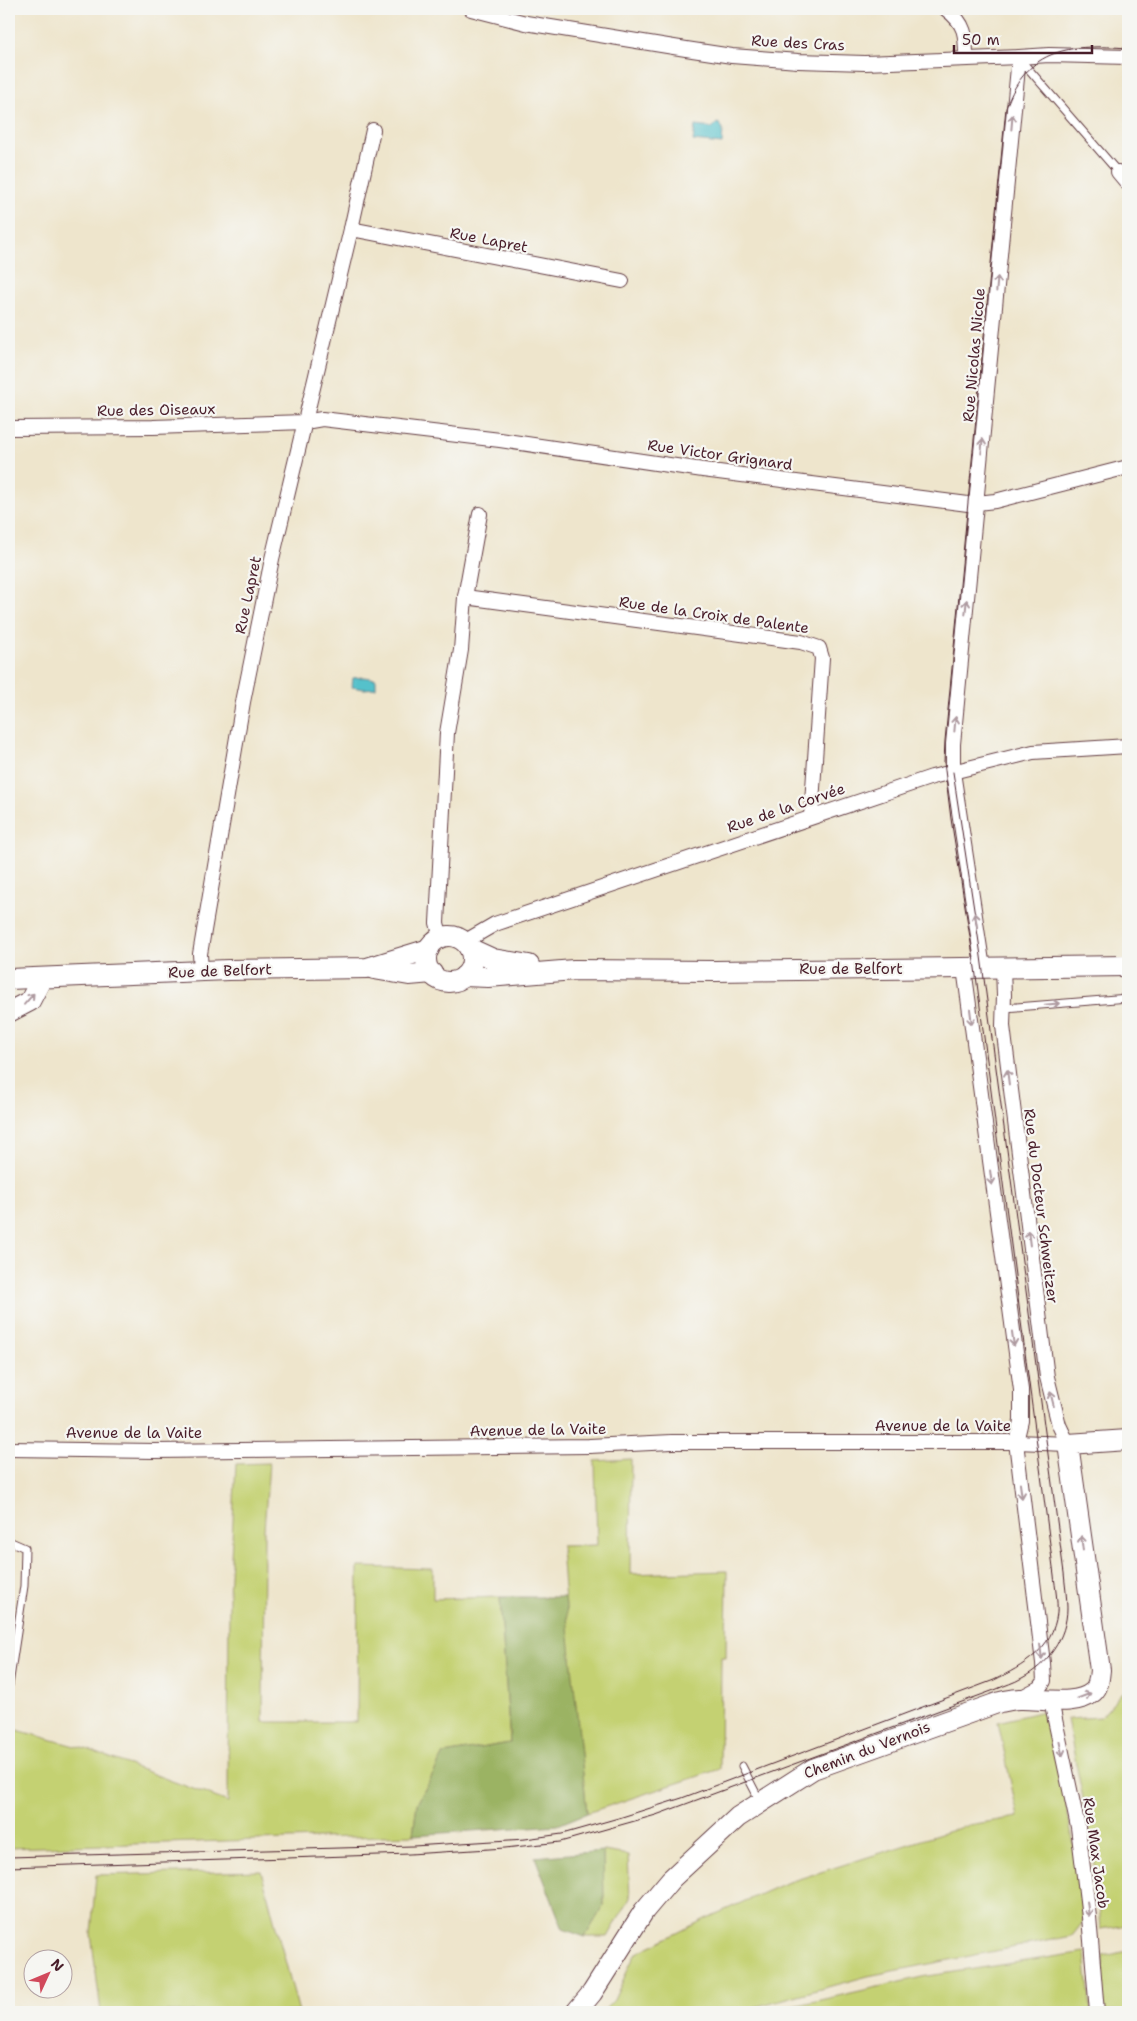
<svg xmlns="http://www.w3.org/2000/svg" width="1137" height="2021" font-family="'Shantell Sans',sans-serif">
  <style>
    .green { fill: #c4d172; stroke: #87784e }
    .forest { fill: #9bb364; stroke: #726948 }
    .water { fill: #54c1cb; stroke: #4f707b }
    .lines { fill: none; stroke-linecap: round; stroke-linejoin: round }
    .lane-casing { stroke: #633d43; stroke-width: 9 }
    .street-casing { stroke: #633d43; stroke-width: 16 }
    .secondary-casing { stroke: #633d43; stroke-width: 22 }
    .lane { stroke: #fff; stroke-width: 7 }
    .street { stroke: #fff; stroke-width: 14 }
    .secondary { stroke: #fff; stroke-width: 20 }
    .tram { stroke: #4a1f2b; stroke-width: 1 }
    .oneway { stroke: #ae9aa0 }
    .labels { text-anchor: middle; stroke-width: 4.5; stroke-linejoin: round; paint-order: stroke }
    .street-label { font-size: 15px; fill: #4a1f2b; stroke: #f6f6f2 }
  </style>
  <rect width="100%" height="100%" fill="#f6f6f2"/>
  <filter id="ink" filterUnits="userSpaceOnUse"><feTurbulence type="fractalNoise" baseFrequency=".02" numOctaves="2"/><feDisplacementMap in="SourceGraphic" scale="10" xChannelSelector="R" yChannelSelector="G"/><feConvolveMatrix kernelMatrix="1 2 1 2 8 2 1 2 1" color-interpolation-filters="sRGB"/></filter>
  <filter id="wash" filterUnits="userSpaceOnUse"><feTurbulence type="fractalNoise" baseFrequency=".0096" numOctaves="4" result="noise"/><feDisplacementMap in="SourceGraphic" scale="20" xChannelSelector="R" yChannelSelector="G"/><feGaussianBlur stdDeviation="1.12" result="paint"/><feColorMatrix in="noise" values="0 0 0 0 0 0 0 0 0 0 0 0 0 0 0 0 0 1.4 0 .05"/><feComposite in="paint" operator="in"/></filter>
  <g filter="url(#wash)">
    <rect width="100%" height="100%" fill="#eee5cc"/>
    <g class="green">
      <polygon points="631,1459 630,1574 727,1571 726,1657 721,1657 720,1769 587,1813 565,1603 561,1546 597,1545 595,1461"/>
      <polygon points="269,1463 264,1530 263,1722 357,1722 358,1567 433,1569 433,1599 500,1597 510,1743 444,1754 417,1804 413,1835 9,1848 9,1730 17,1730 89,1750 228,1802 229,1595 236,1464"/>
      <polygon points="1123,1692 1128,1693 1128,1925 1101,1929 1097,1878 1092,1843 1067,1719 1101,1717"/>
      <polygon points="1052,1709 1067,1809 1078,1867 1083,1922 1072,1936 868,1976 736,2012 602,2012 614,2000 635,1954 705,1919 783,1884 969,1825 1018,1817 998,1722"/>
      <polygon points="603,1851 628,1855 630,1898 608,1937 585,1937 604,1905"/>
      <polygon points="261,1871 299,2012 101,2012 91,1934 96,1875"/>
      <polygon points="1128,1951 1128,2012 1103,2012 1102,1999 1103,1956"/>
      <polygon points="1085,1952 1091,2012 767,2012 922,1977"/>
    </g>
    <g class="forest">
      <polygon points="500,1597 565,1597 587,1813 558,1825 413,1835 417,1804 444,1754 510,1743"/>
      <polygon points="603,1851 604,1905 585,1937 563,1929 535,1857"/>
    </g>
    <g class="water">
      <polygon points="717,123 720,124 723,129 722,144 693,141 695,126 712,128"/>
      <polygon points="364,677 376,679 376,688 364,689 352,687 353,678"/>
    </g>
  </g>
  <g filter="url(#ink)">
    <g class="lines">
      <g class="lane-casing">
        <g id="lane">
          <polyline points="1019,58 1118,172"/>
          <polyline points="1004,1008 1128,998"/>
          <polyline points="9,1541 25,1548 24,1586 9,1685"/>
          <polyline points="742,1766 760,1801"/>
        </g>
      </g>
      <g class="street-casing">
        <g id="street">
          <polyline points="471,9 526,23 686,49 732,56 798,61 865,63 1019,57 1049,55 1128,57"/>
          <path d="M946,9C966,24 966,35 966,59"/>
          <polyline points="1118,172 1128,184"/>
          <polyline points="351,229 373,130"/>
          <polyline points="9,428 153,427 305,422 322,419 500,440 703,470 968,504 995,501 1128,467"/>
          <polyline points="465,597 801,642 819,648 822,658 811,817"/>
          <polyline points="441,938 437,923 447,733 461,650 465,597 480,514"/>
          <polyline points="464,942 495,924 932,777 1033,752 1128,746"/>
          <polyline points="964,968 1021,1390 1021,1421 1016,1442 1043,1663 1044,1681 1039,1688 1020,1698"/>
          <polyline points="983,968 953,772 953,744 1019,57"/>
          <polyline points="201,971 200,954 243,702 272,559 351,229 622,281"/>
          <polyline points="9,1449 155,1451 589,1446 672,1442 1016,1442 1068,1444 1059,1425 1047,1377 1003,1026 1004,995 1003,968"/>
          <polyline points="1051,1701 1078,1827 1089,1917 1097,2012"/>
        </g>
      </g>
      <g class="secondary-casing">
        <g id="secondary">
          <circle cx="449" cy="959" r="23"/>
          <polyline points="469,948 493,959 529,965"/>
          <polyline points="374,969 409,975 432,973"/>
          <polyline points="464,976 488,977 574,970 715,971 1128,966"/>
          <polyline points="9,979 228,970 367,968 429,949"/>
          <polyline points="9,1012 30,1001 42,978"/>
          <path d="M576,2012L592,1993L644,1911L671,1879L738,1817L813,1769L1000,1702C1006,1701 1013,1699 1019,1699C1040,1698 1076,1707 1093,1692C1099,1687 1099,1678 1100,1670L1068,1444L1128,1440"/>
        </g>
      </g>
      <use href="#lane" class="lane"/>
      <use href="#street" class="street"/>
      <use href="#secondary" class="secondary"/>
      <g class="tram">
        <path d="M9,1857L413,1846L525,1839L562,1834L622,1817L682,1798L994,1680C1023,1666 1053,1649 1057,1613C1058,1601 1055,1587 1054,1575L975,968L951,819L944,762L945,741L1006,108C1027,47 1072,44 1128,48"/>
        <path d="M9,1867L410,1854L505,1848L560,1842L656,1815L997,1689C1005,1685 1014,1683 1022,1678C1047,1665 1067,1638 1067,1608C1067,1597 1065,1585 1064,1573L980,949L953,772"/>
      </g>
    </g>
    <defs><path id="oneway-shaft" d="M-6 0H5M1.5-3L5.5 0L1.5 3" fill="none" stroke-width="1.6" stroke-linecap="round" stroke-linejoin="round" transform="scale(1.25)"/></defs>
    <g class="oneway">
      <use href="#oneway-shaft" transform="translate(1012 122) rotate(-85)"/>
      <use href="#oneway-shaft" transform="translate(997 284) rotate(-85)"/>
      <use href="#oneway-shaft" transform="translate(982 446) rotate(-85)"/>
      <use href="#oneway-shaft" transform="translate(966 607) rotate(-84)"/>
      <use href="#oneway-shaft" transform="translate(955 724) rotate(-85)"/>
      <use href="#oneway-shaft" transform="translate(976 920) rotate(-99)"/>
      <use href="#oneway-shaft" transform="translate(29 999) rotate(-49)"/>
      <use href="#oneway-shaft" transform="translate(1052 1004) rotate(-5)"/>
      <use href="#oneway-shaft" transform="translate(971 1017) rotate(83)"/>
      <use href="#oneway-shaft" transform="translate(1008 1077) rotate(-97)"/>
      <use href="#oneway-shaft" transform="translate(991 1178) rotate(83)"/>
      <use href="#oneway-shaft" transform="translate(1029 1238) rotate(-97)"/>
      <use href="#oneway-shaft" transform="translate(1013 1339) rotate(82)"/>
      <use href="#oneway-shaft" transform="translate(1052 1399) rotate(-104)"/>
      <use href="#oneway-shaft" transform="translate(1021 1491) rotate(82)"/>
      <use href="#oneway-shaft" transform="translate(1082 1543) rotate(-97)"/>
      <use href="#oneway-shaft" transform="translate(1041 1652) rotate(83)"/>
      <use href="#oneway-shaft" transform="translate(1084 1696) rotate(-21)"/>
      <use href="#oneway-shaft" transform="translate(1061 1749) rotate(78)"/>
      <use href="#oneway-shaft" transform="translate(1088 1909) rotate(83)"/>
    </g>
  </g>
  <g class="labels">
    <g class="street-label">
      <text transform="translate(798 43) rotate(3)" y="5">Rue des Cras</text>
      <text transform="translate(489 240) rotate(11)" y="5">Rue Lapret</text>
      <text transform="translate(974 355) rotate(-85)" y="5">Rue Nicolas Nicole</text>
      <text transform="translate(156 410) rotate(-1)" y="5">Rue des Oiseaux</text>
      <text transform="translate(720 455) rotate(8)" y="5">Rue Victor Grignard</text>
      <text transform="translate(248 595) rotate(-78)" y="5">Rue Lapret</text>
      <text transform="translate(714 615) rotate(8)" y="5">Rue de la Croix de Palente</text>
      <text transform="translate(786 808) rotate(-19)" y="5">Rue de la Corvée</text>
      <text x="851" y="974">Rue de Belfort</text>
      <text transform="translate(220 971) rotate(-2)" y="5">Rue de Belfort</text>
      <text transform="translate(1041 1206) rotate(83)" y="5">Rue du Docteur Schweitzer</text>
      <text x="943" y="1431">Avenue de la Vaite</text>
      <text transform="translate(538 1430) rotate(-1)" y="5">Avenue de la Vaite</text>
      <text x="134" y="1438">Avenue de la Vaite</text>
      <text transform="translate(867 1750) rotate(-21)" y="5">Chemin du Vernois</text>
      <text transform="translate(1096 1853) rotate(82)" y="5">Rue Max Jacob</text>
    </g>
  </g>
  <rect width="1137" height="2021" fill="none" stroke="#f6f6f2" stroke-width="30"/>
  <g transform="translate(48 1974) rotate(46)"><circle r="24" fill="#f6f6f2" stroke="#b1a0a2"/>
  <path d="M0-4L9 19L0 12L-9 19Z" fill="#d1495b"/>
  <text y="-8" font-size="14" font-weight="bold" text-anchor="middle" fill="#4a1f2b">N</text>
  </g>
  <path d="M954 45v8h138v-8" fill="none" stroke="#4a1f2b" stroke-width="2.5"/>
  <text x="962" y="45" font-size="15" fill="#4a1f2b" stroke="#f6f6f2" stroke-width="4" paint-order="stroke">50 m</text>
</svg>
